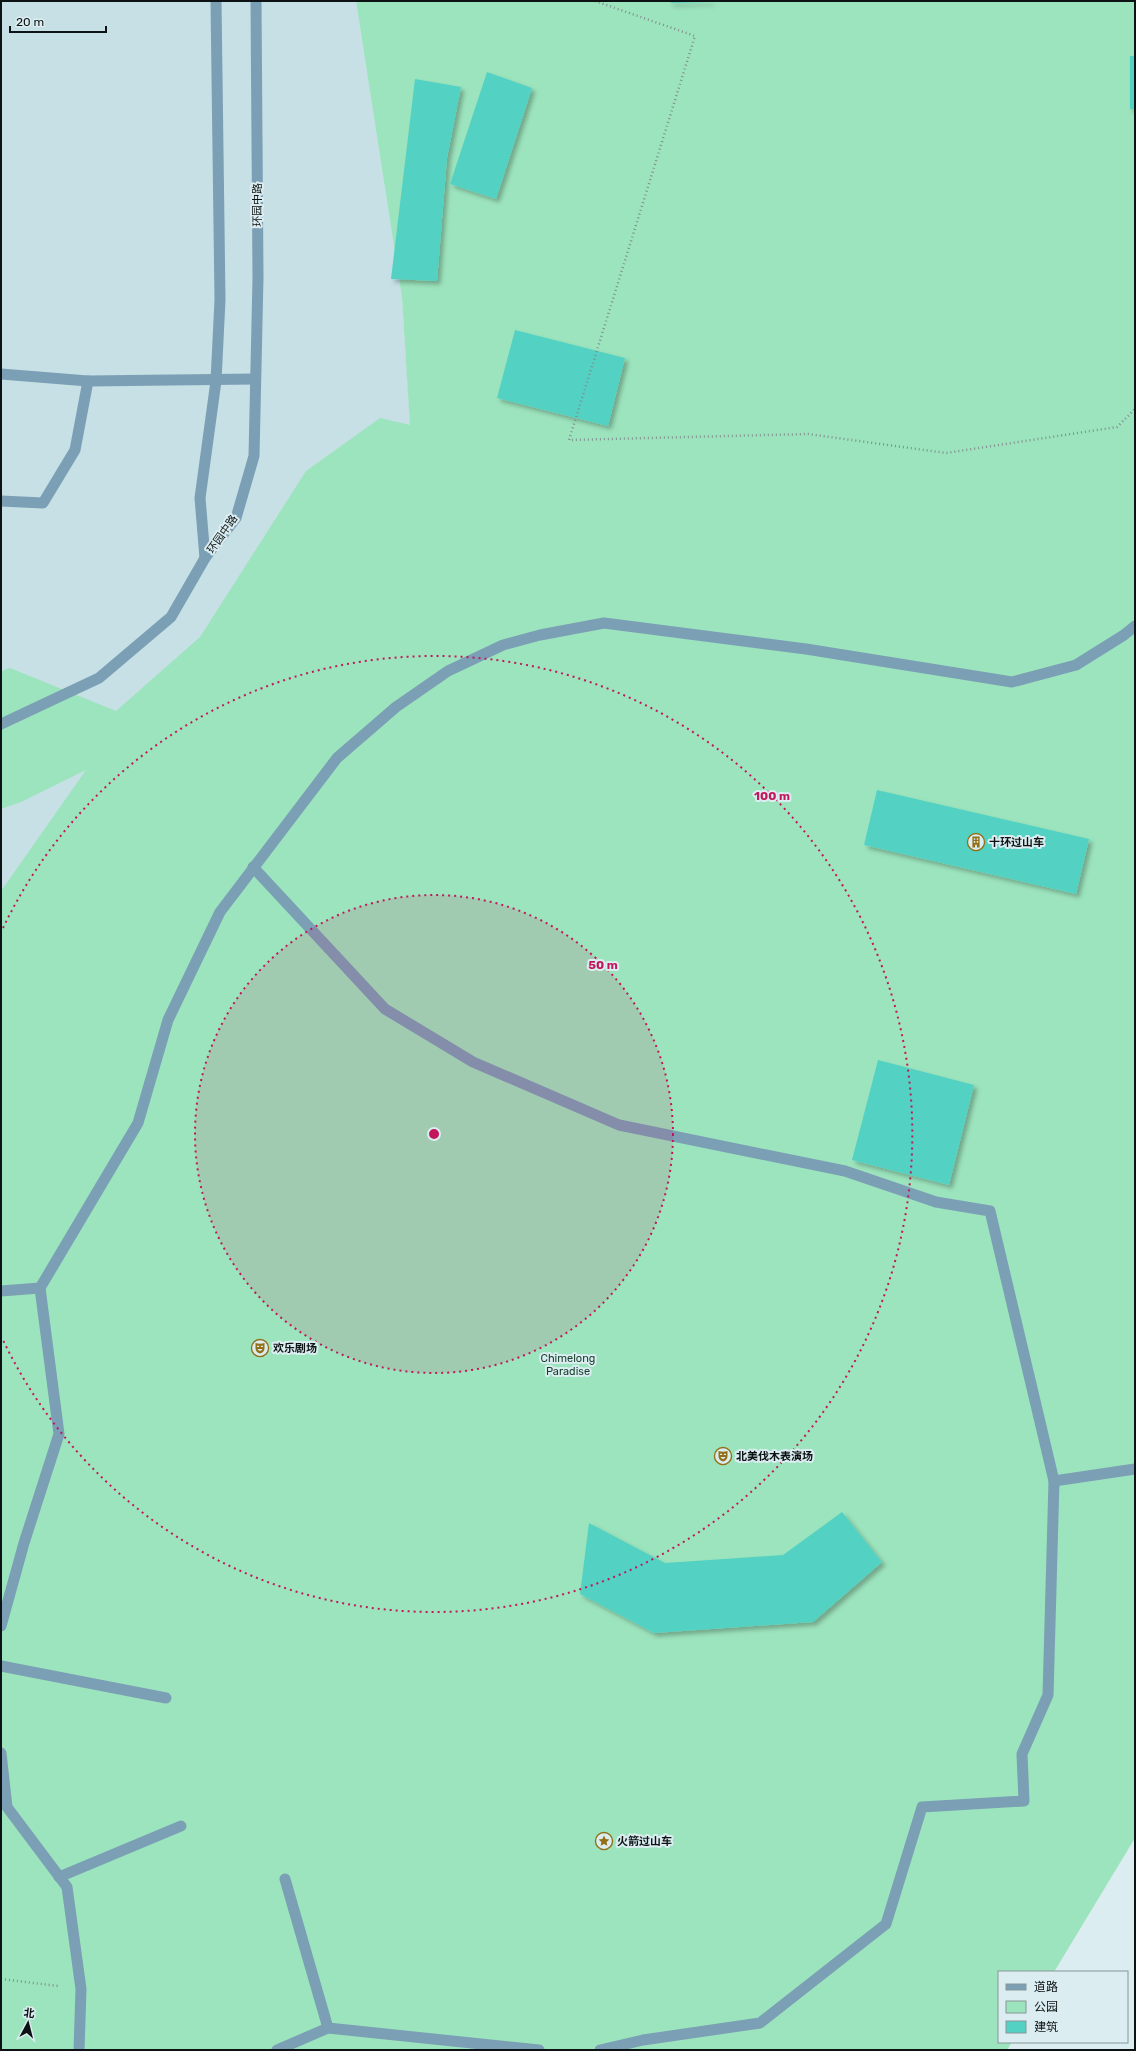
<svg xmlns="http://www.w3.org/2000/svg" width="1136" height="2051" font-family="Rubik,'Noto Sans SC',sans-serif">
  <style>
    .built { fill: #c6e0e5 }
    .green { fill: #9ce4bd }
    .building { fill: #53d2c4; filter: url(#shadow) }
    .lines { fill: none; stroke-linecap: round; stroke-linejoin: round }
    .path { stroke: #818e90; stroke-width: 2.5; stroke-dasharray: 1 3; stroke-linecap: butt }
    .service { stroke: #7b9fb5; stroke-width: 11 }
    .pedestrian { stroke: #7b9fb5; stroke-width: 11 }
    .minor { stroke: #7b9fb5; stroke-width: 11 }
    .ring { fill: none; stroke: #c2185b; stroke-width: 2; stroke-dasharray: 2 4 }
    .labels { text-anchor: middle; stroke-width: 4; stroke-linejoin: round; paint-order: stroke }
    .street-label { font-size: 11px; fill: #0d1314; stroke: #dbedf0 }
    .poi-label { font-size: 11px; font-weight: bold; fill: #0d1314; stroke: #dbedf0; text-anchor: start }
    .park-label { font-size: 11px; fill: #153e2a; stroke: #dbedf0 }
    .centre { fill: #c2185b; stroke: #dbedf0; stroke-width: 2 }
    .ring-label { font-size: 12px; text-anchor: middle; font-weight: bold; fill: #c2185b; stroke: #dbedf0; stroke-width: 4; stroke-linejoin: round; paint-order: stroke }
  </style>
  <defs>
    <filter id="shadow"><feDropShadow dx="3.5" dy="3.5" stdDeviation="2" flood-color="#0004"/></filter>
  </defs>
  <rect width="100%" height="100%" fill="#dbedf0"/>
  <polygon class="built" points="1,1 356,1 402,298 417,525 1,893"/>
  <polygon class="green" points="356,1 1135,1 1135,1838 1054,1972 999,1972 999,2042 1012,2042 1007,2050 1,2050 1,891 86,770 21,802 1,809 1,671 10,668 116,711 200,637 306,471 380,418 410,425 402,298"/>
  <g class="building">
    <polygon points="667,1 711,1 711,2 672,3"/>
    <rect x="1130" y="56" width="5" height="53"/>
    <polygon points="487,72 532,88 496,199 450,184"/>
    <polygon points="415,79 461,87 447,158 437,281 391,279"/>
    <polygon points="515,330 625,358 608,426 497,398"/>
    <polygon points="877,790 1089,839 1076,894 864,845"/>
    <polygon points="878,1060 974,1085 949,1185 852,1160"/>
    <polygon points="842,1512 882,1562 813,1622 654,1633 580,1594 589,1523 665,1563 783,1555"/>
  </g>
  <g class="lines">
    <g class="path">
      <polyline points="595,1 695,36 569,440 808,434 946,453 1117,427 1135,409"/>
      <polyline points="1,1979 58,1986"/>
    </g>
    <g class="service">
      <polyline points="1,374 88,381 255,379"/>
      <polyline points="1,501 43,503 75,450 88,381"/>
    </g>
    <g class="pedestrian">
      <polyline points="253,867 385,1009 473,1062 619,1125 845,1171 936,1202 990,1211 1054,1481 1048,1695 1022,1754 1024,1801 922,1807 886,1924 760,2023 643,2040 600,2050"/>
      <polyline points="1,1291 40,1288"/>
      <polyline points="1054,1481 1135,1469"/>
      <polyline points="1,1626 24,1543 59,1434 40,1288 138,1123 168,1020 220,912 337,758 396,707 448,671 503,645 540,635 604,623 806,649 1012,682 1076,665 1124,635 1135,626"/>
      <polyline points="1,1666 166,1698"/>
      <polyline points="1,1753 7,1807 67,1887 81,1989 79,2050"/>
      <polyline points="59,1877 181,1826"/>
      <polyline points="285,1879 328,2028"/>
      <polyline points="277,2050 328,2028 539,2050"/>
    </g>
    <g class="minor">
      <polyline points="205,558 200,498 216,381 220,300 216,1"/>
      <polyline points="1,724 99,678 171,617 205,558 236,518 254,456 258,278 256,1"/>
    </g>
  </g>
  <circle cx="434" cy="1134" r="239" fill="#c2185b" fill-opacity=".12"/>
  <g class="ring">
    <circle cx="434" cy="1134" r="239"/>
    <path d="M3 928A478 478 0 1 1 3 1340"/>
  </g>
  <defs>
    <g id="building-ring" transform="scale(0.9)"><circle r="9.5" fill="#dbedf0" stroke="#936f17" stroke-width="1.5"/><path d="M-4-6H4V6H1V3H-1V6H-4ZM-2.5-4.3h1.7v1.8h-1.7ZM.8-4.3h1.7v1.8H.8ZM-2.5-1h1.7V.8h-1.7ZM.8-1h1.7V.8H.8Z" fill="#936f17"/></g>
    <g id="theatre-ring" transform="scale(0.9)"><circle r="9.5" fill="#dbedf0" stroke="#936f17" stroke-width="1.5"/><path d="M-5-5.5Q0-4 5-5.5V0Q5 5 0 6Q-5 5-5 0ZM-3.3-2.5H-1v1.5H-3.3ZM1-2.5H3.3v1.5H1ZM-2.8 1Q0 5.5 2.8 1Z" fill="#936f17"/></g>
    <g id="sight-ring" transform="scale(0.9)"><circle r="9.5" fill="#dbedf0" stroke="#936f17" stroke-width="1.5"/><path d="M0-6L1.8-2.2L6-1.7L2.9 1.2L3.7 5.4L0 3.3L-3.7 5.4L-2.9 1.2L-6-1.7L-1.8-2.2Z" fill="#936f17"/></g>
  </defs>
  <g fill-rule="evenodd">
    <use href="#building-ring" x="976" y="842"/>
    <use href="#theatre-ring" x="260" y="1348"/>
    <use href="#theatre-ring" x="723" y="1456"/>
    <use href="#sight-ring" x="604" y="1841"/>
  </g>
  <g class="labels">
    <g class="street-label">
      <text transform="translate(257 205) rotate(-90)" y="4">环园中路</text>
      <text transform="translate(222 534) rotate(-55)" y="4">环园中路</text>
    </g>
    <g class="poi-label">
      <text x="989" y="846">十环过山车</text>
      <text x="273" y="1352">欢乐剧场</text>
      <text x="736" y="1460">北美伐木表演场</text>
      <text x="617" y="1845">火箭过山车</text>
    </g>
    <g class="park-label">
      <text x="568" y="1362">Chimelong<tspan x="568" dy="13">Paradise</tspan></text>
    </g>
  </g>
  <circle cx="434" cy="1134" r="6" class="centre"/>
  <g class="ring-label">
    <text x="772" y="800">100 m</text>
    <text x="603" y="969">50 m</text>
  </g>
  <rect width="1136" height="2051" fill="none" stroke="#0d1314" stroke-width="4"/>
  <rect x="998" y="1971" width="130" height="72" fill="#dbedf0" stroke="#899698"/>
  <rect x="1006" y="1984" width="20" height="6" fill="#7b9fb5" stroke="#899698"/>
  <text x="1034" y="1991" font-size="12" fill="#0d1314">道路</text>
  <rect x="1006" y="2001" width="20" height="12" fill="#9ce4bd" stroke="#899698"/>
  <text x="1034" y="2011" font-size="12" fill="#0d1314">公园</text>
  <rect x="1006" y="2021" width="20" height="12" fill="#53d2c4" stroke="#899698"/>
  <text x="1034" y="2031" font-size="12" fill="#0d1314">建筑</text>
  <g transform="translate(28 2023) rotate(7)" stroke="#dbedf0" stroke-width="3" paint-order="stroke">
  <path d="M0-3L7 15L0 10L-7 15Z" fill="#0d1314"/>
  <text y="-6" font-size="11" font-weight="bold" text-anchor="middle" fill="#0d1314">北</text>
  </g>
  <path d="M10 26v6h96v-6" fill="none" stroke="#0d1314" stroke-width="2"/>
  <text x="16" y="26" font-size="12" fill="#0d1314" stroke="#dbedf0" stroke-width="3" paint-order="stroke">20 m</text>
</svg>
